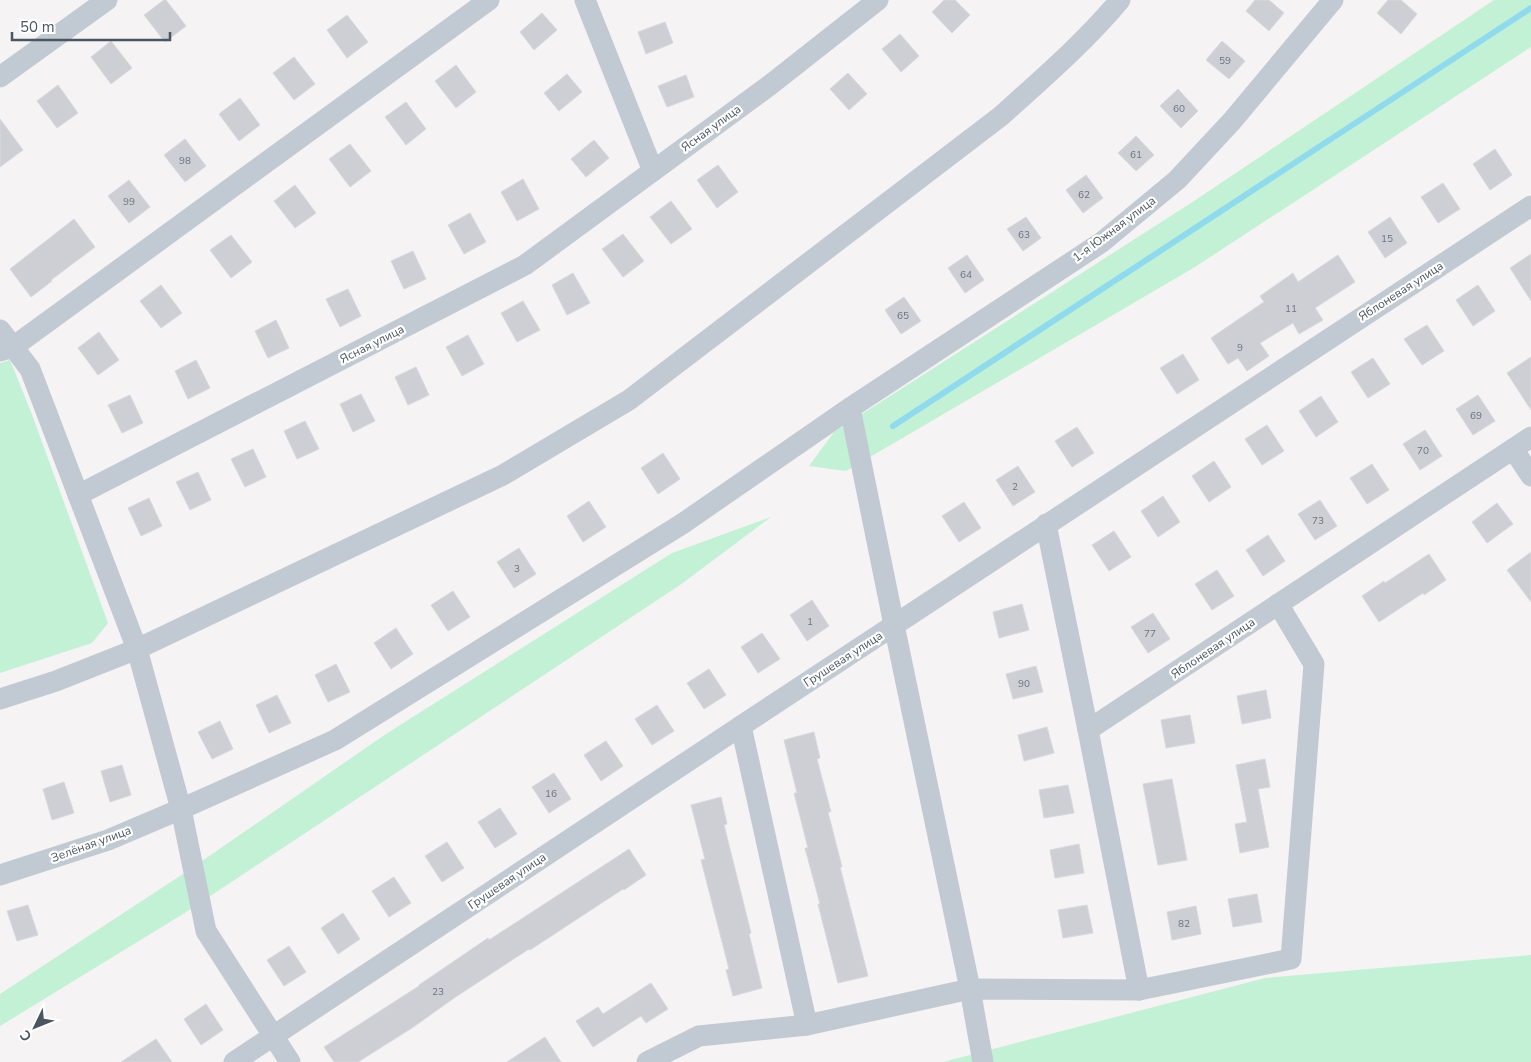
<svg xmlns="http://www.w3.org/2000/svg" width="1531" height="1062" font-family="'Nunito Sans',sans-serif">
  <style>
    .green { fill: #c3f1d5 }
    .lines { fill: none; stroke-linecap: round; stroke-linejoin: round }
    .stream { stroke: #90daee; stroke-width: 6 }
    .building { fill: #cdcfd5; stroke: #d7d9de }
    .minor { stroke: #c1cad2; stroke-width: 21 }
    .labels { text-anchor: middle; stroke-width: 4.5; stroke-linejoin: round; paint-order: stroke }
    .number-label { font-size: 10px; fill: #6b747e }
    .street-label { font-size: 12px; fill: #4a5661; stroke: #fff }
  </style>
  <rect width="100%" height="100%" fill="#f5f3f3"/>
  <g class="green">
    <polygon points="1494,0 1531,0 1531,47 1195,267 894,443 846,471 809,466 834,432 1194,201"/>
    <polygon points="10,360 31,412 108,623 92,643 0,673 0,363"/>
    <polygon points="771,517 680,585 183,914 0,1026 0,994 189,870 386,734 672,553"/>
    <polygon points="1531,955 1531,1062 943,1062 1265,978"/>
  </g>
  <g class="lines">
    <polyline class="stream" points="893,426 1531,8"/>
  </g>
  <g class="building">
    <polygon points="164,0 166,0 186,26 165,42 144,15"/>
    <polygon points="944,0 955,0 970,15 952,33 932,12"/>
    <polygon points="1255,0 1269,0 1284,13 1269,31 1246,11"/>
    <polygon points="1388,0 1401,0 1417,14 1401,34 1377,13"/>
    <polygon points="542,13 557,30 534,50 520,32"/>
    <polygon points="347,15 368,42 347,58 327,30"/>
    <polygon points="665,22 673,43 646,54 638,32"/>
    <polygon points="900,34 919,56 901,72 882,49"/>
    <polygon points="111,41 132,68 111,84 91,57"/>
    <polygon points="1222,41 1245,61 1229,79 1206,60"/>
    <polygon points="294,57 315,84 294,100 273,73"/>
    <polygon points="456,65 476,92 456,108 435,81"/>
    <polygon points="848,73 867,94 849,110 830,89"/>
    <polygon points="567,74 582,92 559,111 544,93"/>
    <polygon points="686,75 694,97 667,107 658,86"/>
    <polygon points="58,85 78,113 57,128 37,101"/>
    <polygon points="1178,89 1198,111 1181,128 1160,106"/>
    <polygon points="240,98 260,125 239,141 219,114"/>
    <polygon points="406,102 426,129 406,145 385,117"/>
    <polygon points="0,119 23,150 0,167"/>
    <polygon points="1136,136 1154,155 1136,171 1118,153"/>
    <polygon points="185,139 206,166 185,182 164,155"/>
    <polygon points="594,140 609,158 586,177 571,159"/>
    <polygon points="350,144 371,171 350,187 329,159"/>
    <polygon points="1495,149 1512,175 1490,190 1473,164"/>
    <polygon points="718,165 738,192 717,208 697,180"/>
    <polygon points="1086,175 1103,198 1083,213 1066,190"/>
    <polygon points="523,179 539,209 517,221 501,192"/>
    <polygon points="129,180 150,207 129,223 108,196"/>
    <polygon points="1443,183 1460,209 1438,223 1421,197"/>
    <polygon points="295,185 316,213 295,228 274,201"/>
    <polygon points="671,201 692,229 671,244 650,217"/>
    <polygon points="470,213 486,242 464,254 448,225"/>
    <polygon points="1026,217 1041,238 1023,251 1007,229"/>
    <polygon points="1390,217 1407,243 1385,258 1368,232"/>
    <polygon points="74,219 95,247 51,280 52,281 31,297 10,269"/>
    <polygon points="623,234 644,261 623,277 602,249"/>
    <polygon points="231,235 252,262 231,278 210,250"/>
    <polygon points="413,251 426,279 404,289 391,261"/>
    <polygon points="1531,254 1531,301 1510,268"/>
    <polygon points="967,255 984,280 965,293 948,268"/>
    <polygon points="1338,255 1355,282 1315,308 1323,320 1299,334 1293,323 1260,343 1269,356 1247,371 1238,358 1228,364 1211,338 1264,302 1260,296 1293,273 1298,282"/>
    <polygon points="573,273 590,303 567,315 552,285"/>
    <polygon points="161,285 182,313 161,328 140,301"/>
    <polygon points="1478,285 1495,311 1473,326 1456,300"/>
    <polygon points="348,289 361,316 340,327 326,299"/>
    <polygon points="904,297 921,321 901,334 885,310"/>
    <polygon points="523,301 540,330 517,342 501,313"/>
    <polygon points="276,320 289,348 268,358 255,331"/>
    <polygon points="1427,325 1444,351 1422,365 1404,339"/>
    <polygon points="99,332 119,360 98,375 78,348"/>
    <polygon points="468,335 484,364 462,376 446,347"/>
    <polygon points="1183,354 1199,380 1177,394 1160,368"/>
    <polygon points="1531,357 1531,410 1507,373"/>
    <polygon points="1373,358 1390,384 1368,398 1351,372"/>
    <polygon points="196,360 210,388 188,399 175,371"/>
    <polygon points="416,367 429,395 408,405 395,377"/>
    <polygon points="361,394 375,421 353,432 340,404"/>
    <polygon points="130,395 143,423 122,433 108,405"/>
    <polygon points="1478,395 1495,421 1473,435 1456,409"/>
    <polygon points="1321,396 1338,422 1316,437 1299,411"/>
    <polygon points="305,421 319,449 297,459 284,431"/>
    <polygon points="1267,425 1284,451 1262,465 1245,439"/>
    <polygon points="1077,427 1094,453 1072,467 1055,441"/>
    <polygon points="1425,430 1442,456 1420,470 1403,444"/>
    <polygon points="253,449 266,477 245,487 231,459"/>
    <polygon points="663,453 680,479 658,494 641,468"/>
    <polygon points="1214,461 1231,487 1209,502 1192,476"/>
    <polygon points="1372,464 1389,490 1367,504 1350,478"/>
    <polygon points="1018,466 1035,492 1013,506 996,480"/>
    <polygon points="198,472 211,500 190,510 176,482"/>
    <polygon points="1163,496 1180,522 1158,537 1141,511"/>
    <polygon points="149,498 162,526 141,536 128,508"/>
    <polygon points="1320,500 1337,526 1315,540 1298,514"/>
    <polygon points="589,501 606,527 583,542 567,516"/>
    <polygon points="964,502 981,528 959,542 942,516"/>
    <polygon points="1497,503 1513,524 1487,543 1472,522"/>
    <polygon points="1114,531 1131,557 1109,571 1092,545"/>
    <polygon points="1268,535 1285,561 1263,576 1246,550"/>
    <polygon points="519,548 536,574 514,588 497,562"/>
    <polygon points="1531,552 1531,602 1507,570"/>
    <polygon points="1429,554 1446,580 1424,595 1423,593 1379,622 1362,596 1384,581 1385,583"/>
    <polygon points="1217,570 1234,596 1212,610 1195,584"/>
    <polygon points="453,591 470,617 448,631 431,605"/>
    <polygon points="812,600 829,626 807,641 790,615"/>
    <polygon points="1022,604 1029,630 999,638 993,612"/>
    <polygon points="1153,613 1170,639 1148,653 1131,627"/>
    <polygon points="396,628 413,654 391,669 374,643"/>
    <polygon points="762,633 780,659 758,673 741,647"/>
    <polygon points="336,664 350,692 328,702 315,675"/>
    <polygon points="1036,666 1043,692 1013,699 1006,674"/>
    <polygon points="709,669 726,695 704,709 687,683"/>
    <polygon points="1266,690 1271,718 1242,724 1237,696"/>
    <polygon points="277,695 291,723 269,733 256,705"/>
    <polygon points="657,705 674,731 652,745 635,719"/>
    <polygon points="1190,715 1195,743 1166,748 1161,720"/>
    <polygon points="220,721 233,749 212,759 198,732"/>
    <polygon points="1047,727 1054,753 1024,761 1018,735"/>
    <polygon points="814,732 820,758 817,759 831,812 828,812 842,867 840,867 868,976 838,983 818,904 820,904 805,848 808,848 794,793 797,793 784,740"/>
    <polygon points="606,741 623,766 601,781 584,755"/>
    <polygon points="1265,759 1270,787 1258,789 1269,847 1240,853 1235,824 1247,822 1236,765"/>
    <polygon points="122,765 131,795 110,802 101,771"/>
    <polygon points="554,773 571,799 549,813 532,787"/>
    <polygon points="1172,779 1187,860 1158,865 1143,784"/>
    <polygon points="64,782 74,813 52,820 43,789"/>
    <polygon points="1068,785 1074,813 1044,818 1039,790"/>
    <polygon points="721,797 727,824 724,825 751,933 749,934 762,988 733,996 726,970 729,969 701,860 705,859 691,805"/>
    <polygon points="500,808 517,834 495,848 478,822"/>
    <polygon points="447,842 464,868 442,882 425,856"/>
    <polygon points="1079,844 1084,873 1055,878 1050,850"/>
    <polygon points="629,849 646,875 624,890 623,889 530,950 529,949 457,996 412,1028 358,1062 334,1062 324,1047 419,986 419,985 488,938 489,940"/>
    <polygon points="394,877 411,903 389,917 372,891"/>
    <polygon points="1257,894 1262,922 1233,927 1228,899"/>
    <polygon points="28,905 38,935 17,941 7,911"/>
    <polygon points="1087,905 1093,933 1063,938 1058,910"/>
    <polygon points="1196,906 1201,934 1172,940 1167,912"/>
    <polygon points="343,913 360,939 338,954 321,928"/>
    <polygon points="289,946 306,972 284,986 267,960"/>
    <polygon points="651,983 668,1009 646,1023 641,1016 593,1047 576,1021 598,1007 603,1014"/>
    <polygon points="206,1004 223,1030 201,1045 184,1019"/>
    <polygon points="545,1037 561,1062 507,1062"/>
    <polygon points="156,1039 172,1062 121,1062"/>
  </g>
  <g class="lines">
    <g class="minor">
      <polyline points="585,0 653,171"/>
      <polyline points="0,77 107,0"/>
      <polyline points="0,330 30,369 137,649 181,809 206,931 290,1062"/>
      <polyline points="0,351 13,347 489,0"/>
      <polyline points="850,408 894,625 970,989 983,1062"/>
      <polyline points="1513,449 1531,476"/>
      <polyline points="78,495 525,265 770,85 878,0"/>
      <polyline points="1046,524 1088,730 1531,437"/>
      <path d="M0,699L56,681L137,649L503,475L629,400L1001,116C1042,79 1085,42 1120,0"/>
      <polyline points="1088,730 1139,990"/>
      <polyline points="0,875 108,840 181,809 335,740 682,524 850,408 1102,242 1177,180 1232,121 1333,0"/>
      <polyline points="807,1025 970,989 1139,990 1291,959 1314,664 1278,604"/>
      <polyline points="234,1062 741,726 1531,206"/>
      <polyline points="647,1062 699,1036 807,1025 741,726"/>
    </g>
  </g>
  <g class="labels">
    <g class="number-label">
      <text x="1225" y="64">59</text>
      <text x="1179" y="112">60</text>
      <text x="1136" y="158">61</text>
      <text x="185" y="164">98</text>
      <text x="1084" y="198">62</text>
      <text x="129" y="205">99</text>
      <text x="1024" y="238">63</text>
      <text x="1387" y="242">15</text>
      <text x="966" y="278">64</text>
      <text x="1291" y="312">11</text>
      <text x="903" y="319">65</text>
      <text x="1240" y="351">9</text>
      <text x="1476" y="419">69</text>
      <text x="1423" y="454">70</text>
      <text x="1015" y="490">2</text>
      <text x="1318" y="524">73</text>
      <text x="517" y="572">3</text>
      <text x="810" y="625">1</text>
      <text x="1150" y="637">77</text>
      <text x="1024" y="687">90</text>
      <text x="551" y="797">16</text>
      <text x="1184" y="927">82</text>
      <text x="438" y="995">23</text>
    </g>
    <g class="street-label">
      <text transform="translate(711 128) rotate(-36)" y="4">Ясная улица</text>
      <text transform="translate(1114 229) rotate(-37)" y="4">1-я Южная улица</text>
      <text transform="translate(1401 291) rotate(-33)" y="4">Яблоневая улица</text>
      <text transform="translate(372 344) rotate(-27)" y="4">Ясная улица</text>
      <text transform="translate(1213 648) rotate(-34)" y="4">Яблоневая улица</text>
      <text transform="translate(843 659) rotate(-33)" y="4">Грушевая улица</text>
      <text transform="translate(91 844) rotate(-20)" y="4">Зелёная улица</text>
      <text transform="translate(507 881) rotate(-34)" y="4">Грушевая улица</text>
    </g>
  </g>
  <g transform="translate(35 1027) rotate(227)" stroke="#ffffff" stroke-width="4" paint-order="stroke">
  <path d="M0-4L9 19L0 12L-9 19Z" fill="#4a5661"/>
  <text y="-8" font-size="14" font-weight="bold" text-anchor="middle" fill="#4a5661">С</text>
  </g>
  <path d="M12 32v8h158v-8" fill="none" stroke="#4a5661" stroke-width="2.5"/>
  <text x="20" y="32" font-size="15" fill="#4a5661" stroke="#ffffff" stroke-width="4" paint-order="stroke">50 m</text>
</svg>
